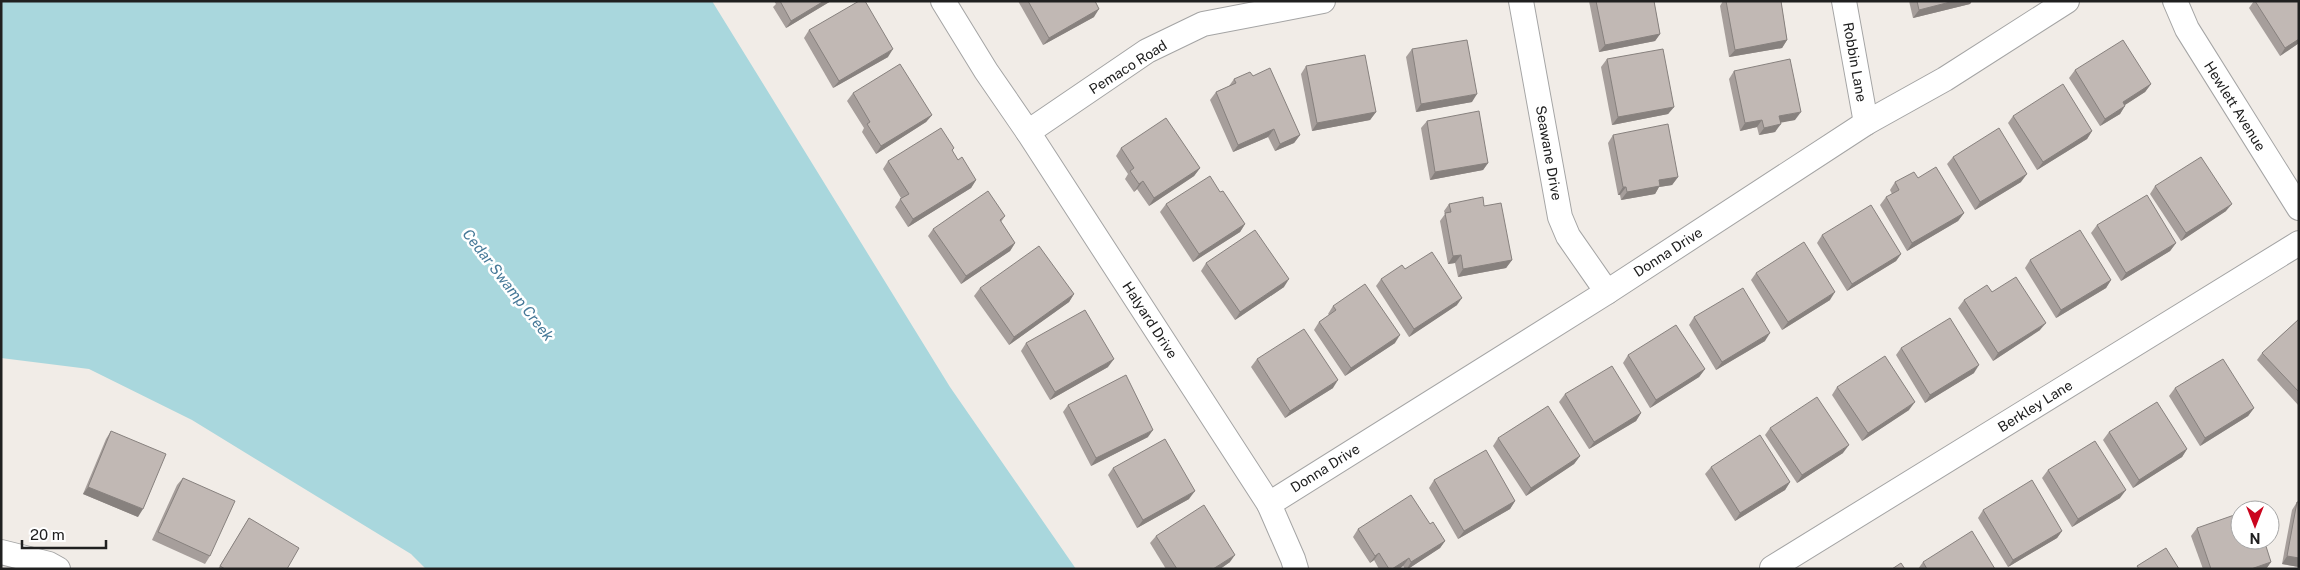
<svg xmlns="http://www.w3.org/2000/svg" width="2300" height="570" font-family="'Public Sans',sans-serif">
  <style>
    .water { fill: #a9d7dd }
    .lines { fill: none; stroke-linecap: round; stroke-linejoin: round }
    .minor-casing { stroke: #a4a4a4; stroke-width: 26 }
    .minor { stroke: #fff; stroke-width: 24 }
    .wall { fill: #a69e9b }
    .shaded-wall { fill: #87817e }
    .building { fill: #c1b8b4; stroke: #87817e }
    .labels { text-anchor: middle; stroke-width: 5; stroke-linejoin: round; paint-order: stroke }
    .street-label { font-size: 14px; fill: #202020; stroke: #fff }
    .water-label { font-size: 15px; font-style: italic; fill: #457897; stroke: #fff }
  </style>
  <rect width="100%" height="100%" fill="#f1ece7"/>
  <polygon class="water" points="1,1 712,1 950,387 1076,569 426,569 411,554 192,420 89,369 1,358"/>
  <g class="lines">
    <g class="minor-casing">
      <g id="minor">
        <polyline points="943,1 986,71 1028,132 1269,504 1293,559 1296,569"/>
        <polyline points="1521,1 1560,217 1568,236 1607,292"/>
        <polyline points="1844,1 1866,123"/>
        <polyline points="2175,1 2187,29 2299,208"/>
        <polyline points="1028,132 1147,51 1203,24 1323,1"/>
        <polyline points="1269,504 1607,292 1866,123 1945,79 2067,1"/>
        <polyline points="1,552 49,564 58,569"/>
        <polyline points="1772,568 2299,243"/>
      </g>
    </g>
    <use href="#minor" class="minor"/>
  </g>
  <g class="wall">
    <polygon points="774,1 831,1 786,28 773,7 776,4"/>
    <polygon points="1018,1 1095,1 1094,17 1043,45"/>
    <polygon points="1589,1 1654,1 1660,34 1655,41 1599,52"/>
    <polygon points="1723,1 1781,1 1787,40 1782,48 1729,57 1720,6"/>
    <polygon points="1909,1 1972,1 1970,4 1913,18"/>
    <polygon points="2254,1 2299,1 2299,43 2280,56 2249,8"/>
    <polygon points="809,30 888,57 833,88 804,38"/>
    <polygon points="1412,49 1472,102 1416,112 1406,57"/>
    <polygon points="1607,59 1674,107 1668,114 1612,125 1601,67"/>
    <polygon points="1306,66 1376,112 1370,120 1312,131 1301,74"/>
    <polygon points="2075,70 2151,84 2145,92 2125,105 2120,114 2100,126 2069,78"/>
    <polygon points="1734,71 1795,120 1780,122 1775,132 1759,135 1757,127 1740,131 1729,79"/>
    <polygon points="1253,76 1300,135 1294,143 1275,151 1268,137 1233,152 1210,100 1216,92 1229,86 1234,79"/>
    <polygon points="853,93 932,115 926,122 876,154 862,132 864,128 847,101"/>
    <polygon points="2013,116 2092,131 2087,139 2037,170 2008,123"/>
    <polygon points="1427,121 1488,163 1483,170 1430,180 1421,128"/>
    <polygon points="1613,135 1678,177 1672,185 1659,187 1655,194 1621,200 1620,195 1618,195 1608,143"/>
    <polygon points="954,148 952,151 958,160 976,180 971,188 908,227 895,207 901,198 883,169 888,161"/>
    <polygon points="1121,148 1200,168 1194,176 1149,206 1137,189 1134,192 1125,179 1128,174 1116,156"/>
    <polygon points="1953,157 2021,182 1975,210 1947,164"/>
    <polygon points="1918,178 1964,213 1958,221 1907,251 1880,205 1886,197 1892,194 1890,190 1895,182"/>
    <polygon points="2155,186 2226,211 2181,241 2150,194"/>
    <polygon points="1166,204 1245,224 1240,232 1193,262 1160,212"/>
    <polygon points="1449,204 1484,206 1512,260 1506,268 1458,277 1455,263 1448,264 1440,221 1445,214 1444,211"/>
    <polygon points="1005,216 1001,222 1015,243 1010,251 961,284 928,236 933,229"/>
    <polygon points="2097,225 2176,243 2170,251 2121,281 2091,233"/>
    <polygon points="1822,235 1901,254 1896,261 1847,291 1817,243"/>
    <polygon points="2030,260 2111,280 2106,288 2056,318 2025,268"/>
    <polygon points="1206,263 1284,287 1235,320 1201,271"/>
    <polygon points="1405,269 1457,305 1409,337 1376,286 1381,279"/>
    <polygon points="1756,273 1830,300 1782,330 1751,280"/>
    <polygon points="980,288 1074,294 1069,302 1009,345 974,296"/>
    <polygon points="1992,292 2040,330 1993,361 1958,308 1964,300"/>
    <polygon points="1333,306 1395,343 1345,376 1314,330 1319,322 1329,315 1328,314"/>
    <polygon points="1694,317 1765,341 1716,370 1689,325"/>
    <polygon points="2299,319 2299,406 2257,360 2262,353"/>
    <polygon points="1026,343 1108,367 1050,400 1021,351"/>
    <polygon points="1901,348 1974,373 1925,403 1896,355"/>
    <polygon points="1628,355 1705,369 1699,377 1650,408 1623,363"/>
    <polygon points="1257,359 1333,388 1285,418 1251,367"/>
    <polygon points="1837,387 1909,410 1862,441 1832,395"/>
    <polygon points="2175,388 2254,408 2248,416 2200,446 2169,396"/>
    <polygon points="1565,394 1641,413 1636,421 1589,449 1559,402"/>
    <polygon points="1068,405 1148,437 1091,466 1063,412"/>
    <polygon points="1770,428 1843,453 1797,483 1765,435"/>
    <polygon points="111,431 138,517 83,494 106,439"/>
    <polygon points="2109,432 2187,449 2182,457 2133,488 2103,440"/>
    <polygon points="1498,438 1580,456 1574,464 1526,496 1493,446"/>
    <polygon points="1711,467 1790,482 1785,490 1735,521 1705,474"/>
    <polygon points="1113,468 1189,499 1137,528 1108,475"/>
    <polygon points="2048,470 2120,498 2072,527 2042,478"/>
    <polygon points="183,478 210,556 205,564 152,540 177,485"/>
    <polygon points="1434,480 1515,501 1510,509 1458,539 1429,488"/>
    <polygon points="2297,502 2299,502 2299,567 2282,564 2292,510"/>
    <polygon points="1983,510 2062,531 2057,538 2008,567 1978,518"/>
    <polygon points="249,518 287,569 218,569"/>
    <polygon points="1430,524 1445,541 1440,548 1408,569 1405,569 1403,566 1399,569 1379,569 1374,560 1370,563 1353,537 1358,529"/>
    <polygon points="2197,528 2271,562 2266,569 2203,569 2191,536"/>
    <polygon points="1156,536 1230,562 1220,569 1166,569 1150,543"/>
    <polygon points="1923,562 1995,569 1918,569"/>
  </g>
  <g class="shaded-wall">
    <polygon points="824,1 831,1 786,28 791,21"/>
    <polygon points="1954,1 1972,1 1970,4 1913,18 1919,10"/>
    <polygon points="1099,9 1094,17 1043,45 1049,38"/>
    <polygon points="1660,34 1655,41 1599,52 1605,45"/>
    <polygon points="2299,39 2299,43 2280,56 2285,48"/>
    <polygon points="1787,40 1782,48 1729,57 1735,50"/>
    <polygon points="893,49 888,57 833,88 839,81"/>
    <polygon points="2151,84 2145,92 2117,110 2123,102"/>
    <polygon points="1477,94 1472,102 1416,112 1421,104"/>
    <polygon points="2125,106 2120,114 2100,126 2105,119"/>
    <polygon points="1674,107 1668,114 1612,125 1618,117"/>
    <polygon points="1376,112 1370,120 1312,131 1317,123"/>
    <polygon points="1801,112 1795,120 1774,124 1779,116"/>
    <polygon points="932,115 926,122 876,154 881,146"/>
    <polygon points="1762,120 1757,127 1740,131 1745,123"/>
    <polygon points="1781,124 1775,132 1759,135 1764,128"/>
    <polygon points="1274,129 1268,137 1233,152 1238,145"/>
    <polygon points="2092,131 2087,139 2037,170 2043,162"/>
    <polygon points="1300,135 1294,143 1275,151 1280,144"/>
    <polygon points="1488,163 1483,170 1430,180 1435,172"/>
    <polygon points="1200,168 1194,176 1149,206 1154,198"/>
    <polygon points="2027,174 2021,182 1975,210 1980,202"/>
    <polygon points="1678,177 1672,185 1659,187 1655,194 1621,200 1627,192 1659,180"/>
    <polygon points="976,180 971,188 908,227 913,219"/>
    <polygon points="1143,181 1137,189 1134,192 1139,184"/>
    <polygon points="1623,187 1626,187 1620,195 1618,195"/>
    <polygon points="2232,204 2226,211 2181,241 2186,233"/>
    <polygon points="1964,213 1958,221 1907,251 1912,243"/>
    <polygon points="1245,224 1240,232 1193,262 1199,254"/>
    <polygon points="1015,243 1010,251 961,284 966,276"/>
    <polygon points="2176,243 2170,251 2121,281 2126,273"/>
    <polygon points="1901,254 1896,261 1847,291 1852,284"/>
    <polygon points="1461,255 1455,263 1448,264 1453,256"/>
    <polygon points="1512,260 1506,268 1458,277 1463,269"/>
    <polygon points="1289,279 1284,287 1235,320 1240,312"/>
    <polygon points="2111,280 2106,288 2056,318 2061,310"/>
    <polygon points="1835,292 1830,300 1782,330 1788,322"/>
    <polygon points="1074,294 1069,302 1009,345 1014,337"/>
    <polygon points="1462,298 1457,305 1409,337 1414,329"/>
    <polygon points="2046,323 2040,330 1993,361 1998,353"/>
    <polygon points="1770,333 1765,341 1716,370 1722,362"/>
    <polygon points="1400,335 1395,343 1345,376 1351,368"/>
    <polygon points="1114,359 1108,367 1050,400 1055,392"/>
    <polygon points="1979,365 1974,373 1925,403 1930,395"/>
    <polygon points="1705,369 1699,377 1650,408 1656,400"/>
    <polygon points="1338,380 1333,388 1285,418 1290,411"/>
    <polygon points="1915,402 1909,410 1862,441 1868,433"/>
    <polygon points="2254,408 2248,416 2200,446 2205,438"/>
    <polygon points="1641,413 1636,421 1589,449 1594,442"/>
    <polygon points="1153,430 1148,437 1091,466 1096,458"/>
    <polygon points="1849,445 1843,453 1797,483 1802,475"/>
    <polygon points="2187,449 2182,457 2133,488 2139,480"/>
    <polygon points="1580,456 1574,464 1526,496 1531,488"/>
    <polygon points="1790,482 1785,490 1735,521 1740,513"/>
    <polygon points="88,487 143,509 138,517 83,494"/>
    <polygon points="2126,490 2120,498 2072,527 2078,519"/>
    <polygon points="1195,491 1189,499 1137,528 1143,520"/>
    <polygon points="1515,501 1510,509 1458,539 1464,531"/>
    <polygon points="2062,531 2057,538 2008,567 2013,560"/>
    <polygon points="1445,541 1440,548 1408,569 1407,569 1411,562"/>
    <polygon points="1379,553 1374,560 1370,563 1375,556"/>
    <polygon points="1235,555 1230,562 1220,569 1213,569"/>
    <polygon points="2287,556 2299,558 2299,567 2282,564"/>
    <polygon points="1409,558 1403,566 1399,569 1392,569"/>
    <polygon points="2271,562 2266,569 2251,569"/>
  </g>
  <g class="building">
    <polygon points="780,1 824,1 791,21"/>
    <polygon points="859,1 865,1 893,49 839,81 809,30"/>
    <polygon points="1028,1 1095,1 1099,9 1049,38"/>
    <polygon points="1596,1 1654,1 1660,34 1605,45"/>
    <polygon points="1726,1 1781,1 1787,40 1735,50"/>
    <polygon points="1917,1 1954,1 1919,10"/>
    <polygon points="2255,1 2299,1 2299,39 2285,48"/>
    <polygon points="1467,40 1477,94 1421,104 1412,49"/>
    <polygon points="2123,40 2151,84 2123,102 2125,106 2105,119 2075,70"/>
    <polygon points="1663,49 1674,107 1618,117 1607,59"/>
    <polygon points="1365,55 1376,112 1317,123 1306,66"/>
    <polygon points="1790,59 1801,112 1779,116 1781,124 1764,128 1762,120 1745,123 1734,71"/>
    <polygon points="900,64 932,115 881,146 867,124 870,122 853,93"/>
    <polygon points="1270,68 1300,135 1280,144 1274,129 1238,145 1216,92 1236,83 1234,79 1250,72 1253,76"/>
    <polygon points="2063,84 2092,131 2043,162 2013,116"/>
    <polygon points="1479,111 1488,163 1435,172 1427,121"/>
    <polygon points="1166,118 1200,168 1154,198 1143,181 1139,184 1130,171 1134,168 1121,148"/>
    <polygon points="1668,124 1678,177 1659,180 1660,186 1627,192 1626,187 1623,187 1613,135"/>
    <polygon points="941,128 954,148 952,150 958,160 962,157 976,180 913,219 900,199 909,194 888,161"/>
    <polygon points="1999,128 2027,174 1980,202 1953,157"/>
    <polygon points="2201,157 2232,204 2186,233 2155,186"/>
    <polygon points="1936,167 1964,213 1912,243 1886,197 1899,190 1895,182 1914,172 1918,178"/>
    <polygon points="1210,176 1220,192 1223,191 1245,224 1199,254 1166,204"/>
    <polygon points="988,191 1005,216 1000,220 1015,243 966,276 933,229"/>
    <polygon points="2147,195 2176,243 2126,273 2097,225"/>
    <polygon points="1483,197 1484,206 1501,203 1512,260 1463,269 1461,255 1453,256 1445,213 1451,212 1449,204"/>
    <polygon points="1871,205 1901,254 1852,284 1822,235"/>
    <polygon points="1255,230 1289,279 1240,312 1206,263"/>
    <polygon points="2080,230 2111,280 2061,310 2030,260"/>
    <polygon points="1804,242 1835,292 1788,322 1756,273"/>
    <polygon points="1039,246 1074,294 1014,337 980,288"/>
    <polygon points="1432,252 1462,298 1414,329 1381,279 1402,265 1405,269"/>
    <polygon points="2016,277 2046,323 1998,353 1964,300 1987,285 1992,292"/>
    <polygon points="1365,284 1400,335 1351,368 1319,322 1336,310 1333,306"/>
    <polygon points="1743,288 1770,333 1722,362 1694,317"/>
    <polygon points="1085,310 1114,359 1055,392 1026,343"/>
    <polygon points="1950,318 1979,365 1930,395 1901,348"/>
    <polygon points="2299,319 2299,392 2262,353"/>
    <polygon points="1676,325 1705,369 1656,400 1628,355"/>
    <polygon points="1304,329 1338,380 1290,411 1257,359"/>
    <polygon points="1885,356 1915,402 1868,433 1837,387"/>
    <polygon points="2223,359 2254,408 2205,438 2175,388"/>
    <polygon points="1612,366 1641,413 1594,442 1565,394"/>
    <polygon points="1126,375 1153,430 1096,458 1068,405"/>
    <polygon points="1817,397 1849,445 1802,475 1770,428"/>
    <polygon points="2157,402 2187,449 2139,480 2109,432"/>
    <polygon points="1548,406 1580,456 1531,488 1498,438"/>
    <polygon points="111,431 166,454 143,509 88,487"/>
    <polygon points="1760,435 1790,482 1740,513 1711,467"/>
    <polygon points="1165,439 1195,491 1143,520 1113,468"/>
    <polygon points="2095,441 2126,490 2078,519 2048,470"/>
    <polygon points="1486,450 1515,501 1464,531 1434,480"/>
    <polygon points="183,478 235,501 210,556 158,532"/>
    <polygon points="2032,480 2062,531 2013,560 1983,510"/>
    <polygon points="1411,495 1430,524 1433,522 1445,541 1411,562 1409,558 1392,569 1389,569 1379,553 1375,556 1358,529"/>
    <polygon points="2297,502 2299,502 2299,558 2287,556"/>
    <polygon points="1204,505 1235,555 1213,569 1177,569 1156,536"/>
    <polygon points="2240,513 2240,540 2264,540 2271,562 2251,569 2211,569 2197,528"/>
    <polygon points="249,518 299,548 287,569 225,569 220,566"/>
    <polygon points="1972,531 1995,569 1927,569 1923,562"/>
    <polygon points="2166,548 2179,569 2139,569 2137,566"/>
    <polygon points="1901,563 1905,569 1892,569"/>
  </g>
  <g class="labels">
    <g class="street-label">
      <text transform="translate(1855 62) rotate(80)" y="5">Robbin Lane</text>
      <text transform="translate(1128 67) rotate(-32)" y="5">Pemaco Road</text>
      <text transform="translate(2235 106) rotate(58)" y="5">Hewlett Avenue</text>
      <text transform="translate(1549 153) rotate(80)" y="5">Seawane Drive</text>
      <text transform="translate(1668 252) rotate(-33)" y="5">Donna Drive</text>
      <text transform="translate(1150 320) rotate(57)" y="5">Halyard Drive</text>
      <text transform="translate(2035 406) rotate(-32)" y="5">Berkley Lane</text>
      <text transform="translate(1325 468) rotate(-32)" y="5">Donna Drive</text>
    </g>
    <g class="water-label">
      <text transform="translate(508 285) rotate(52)" y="5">Cedar Swamp Creek</text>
    </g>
  </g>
  <rect width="2300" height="570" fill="none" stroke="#202020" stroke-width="5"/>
  <g transform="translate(2255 525) rotate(180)"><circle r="24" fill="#ffffff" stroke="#a6a6a6"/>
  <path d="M0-4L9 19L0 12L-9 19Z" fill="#cb051e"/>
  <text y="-8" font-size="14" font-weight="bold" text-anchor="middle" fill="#202020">N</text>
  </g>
  <path d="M22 540v8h84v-8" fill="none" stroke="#202020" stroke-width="2.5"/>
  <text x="30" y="540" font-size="15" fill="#202020" stroke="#ffffff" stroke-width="4" paint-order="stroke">20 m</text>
</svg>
